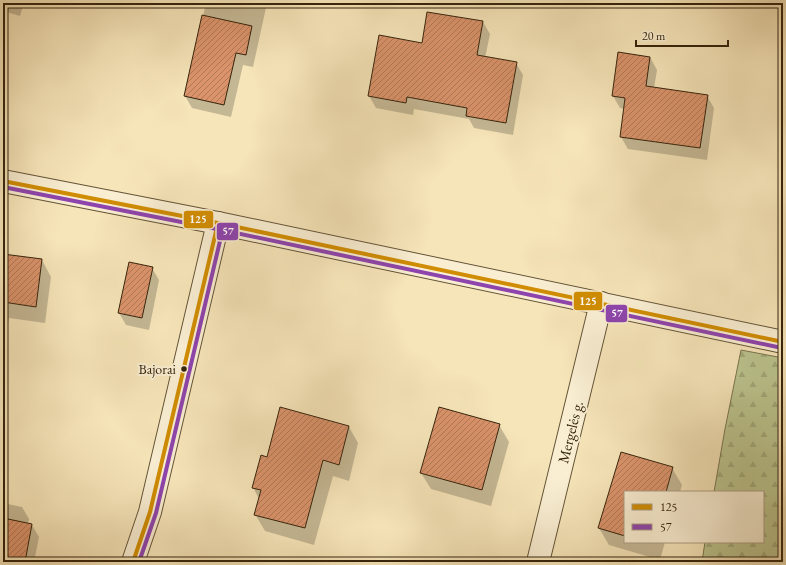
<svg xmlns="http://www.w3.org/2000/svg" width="786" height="565" font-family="'EB Garamond',serif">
<defs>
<pattern id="forest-firs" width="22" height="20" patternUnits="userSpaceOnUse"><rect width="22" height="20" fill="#bcc58f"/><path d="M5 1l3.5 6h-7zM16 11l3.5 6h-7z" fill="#a2a97a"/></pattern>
<pattern id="building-hatch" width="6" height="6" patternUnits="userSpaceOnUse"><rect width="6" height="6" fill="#da936b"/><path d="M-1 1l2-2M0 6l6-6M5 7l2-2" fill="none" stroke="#b27856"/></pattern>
</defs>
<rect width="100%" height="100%" fill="#f6e5b9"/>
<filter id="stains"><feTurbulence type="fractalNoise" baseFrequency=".005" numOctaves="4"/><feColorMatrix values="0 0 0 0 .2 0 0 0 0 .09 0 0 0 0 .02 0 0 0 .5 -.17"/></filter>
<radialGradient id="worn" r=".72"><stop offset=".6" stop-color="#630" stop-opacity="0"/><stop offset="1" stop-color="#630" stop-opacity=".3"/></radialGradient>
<!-- forest -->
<path fill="url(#forest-firs)" stroke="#78744e" d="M741,350L783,358V562H702L705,542H763V492H714L725,429Z"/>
<!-- shadow -->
<g fill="#0003">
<path d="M3,3H24L20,16L3,11Z"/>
<path d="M206,3H267L253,67L243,65L231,117L192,108L185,96Z"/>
<path d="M417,3H433V6Z"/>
<path d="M483,22L490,34L485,58L516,63L523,75L513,135L474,128L469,119L414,109L413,115L376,108L369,96L380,36L422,44Z"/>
<path d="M650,57L657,70L654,88L707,96L714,108L707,160L628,149L621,137L625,109L620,108L613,96Z"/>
<path d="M3,77L5,80L3,87Z"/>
<path d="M3,249L8,256L42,260L51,277L45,323L9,318L7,328L3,327Z"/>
<path d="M152,268L159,280L149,330L126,325L119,313Z"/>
<path d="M499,425L509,442L491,506L431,489L421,473Z"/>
<path d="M349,427L358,443L349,481L333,476L314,545L265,531L255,514L259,499L253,487L267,458Z"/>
<path d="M622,453L672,468L682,485L680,492H625V542H665L660,560L609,545L599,528Z"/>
<path d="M3,503L22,507L29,519L28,524L32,525L39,537L34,562H3Z"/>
</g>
<!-- building -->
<g fill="url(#building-hatch)" stroke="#35240c">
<path d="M427,12L483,21L477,55L517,62L506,123L466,116L467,108L407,97L406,103L368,96L379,35L422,43Z"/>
<path d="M202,15L252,26L246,55L236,53L224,105L184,96Z"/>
<path d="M618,52L650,57L646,86L708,95L700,148L620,137L625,98L612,96Z"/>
<path d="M3,254L42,259L36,307L3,302Z"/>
<path d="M129,262L153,267L142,318L118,313Z"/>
<path d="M280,407L349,426L339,465L323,460L305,528L254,515L261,490L252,488L261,455L267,457Z"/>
<path d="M439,407L500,424L482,490L420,473Z"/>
<path d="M621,452L673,467L666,492H625V536L598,528Z"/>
<path d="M3,518L32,524L25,562H16L3,559Z"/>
</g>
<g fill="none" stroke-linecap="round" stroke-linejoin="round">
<defs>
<g id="minor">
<path d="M133,562L150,512L218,223"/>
<path d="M538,562L601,303"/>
</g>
<path id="tertiary" d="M3,181L218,223L783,342"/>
</defs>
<!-- minor casing -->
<use href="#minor" stroke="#655437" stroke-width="24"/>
<!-- tertiary casing -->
<use href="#tertiary" stroke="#655437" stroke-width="24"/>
<!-- minor -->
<use href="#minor" stroke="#f9eed2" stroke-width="22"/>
<!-- tertiary -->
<use href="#tertiary" stroke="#f9eed2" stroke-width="22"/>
<defs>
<g id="bus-1">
<path d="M3,181L218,223L783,342"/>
<path d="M133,562L150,512L218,223"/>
</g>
<g id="bus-2">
<path d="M3,187L217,229L782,348"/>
<path d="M139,562L156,513L224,224"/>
</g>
</defs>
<!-- bus-1 casing -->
<use href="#bus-1" stroke="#f9eed2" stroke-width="7"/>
<!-- bus-2 casing -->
<use href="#bus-2" stroke="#f9eed2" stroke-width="7"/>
<!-- bus-1 -->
<use href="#bus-1" stroke="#d08c02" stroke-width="4"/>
<!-- bus-2 -->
<use href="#bus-2" stroke="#8e44ad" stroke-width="4"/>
</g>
<!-- markers -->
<circle fill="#35240c" stroke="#f9eed2" stroke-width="1.5" cx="184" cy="369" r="3.5"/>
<g text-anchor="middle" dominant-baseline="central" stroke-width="4" stroke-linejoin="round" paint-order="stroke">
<!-- bus labels -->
<g font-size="14" fill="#35240c" stroke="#f9eed2" text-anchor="end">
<text x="176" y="369">Bajorai</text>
</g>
<!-- street labels -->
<g font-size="15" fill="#35240c" stroke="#f9eed2">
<text transform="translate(570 432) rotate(-76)">Mergelės g.</text>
</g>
</g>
<g stroke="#f9eed2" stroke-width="1.5">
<rect x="183" y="210" width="31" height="19" rx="4" fill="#d08c02"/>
<rect x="216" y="222" width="23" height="19" rx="4" fill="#8e44ad"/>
<rect x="573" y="291" width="30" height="20" rx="4" fill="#d08c02"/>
<rect x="605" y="304" width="23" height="19" rx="4" fill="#8e44ad"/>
</g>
<g font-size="11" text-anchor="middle" font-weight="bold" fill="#fff">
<text x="198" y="223">125</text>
<text x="228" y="235">57</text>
<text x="588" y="305">125</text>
<text x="617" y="317">57</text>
</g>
<!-- margin -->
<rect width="786" height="565" fill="none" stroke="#f6e5b9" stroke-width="16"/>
<rect x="4" y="4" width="778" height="557" fill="none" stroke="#35240c" stroke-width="2"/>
<rect x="8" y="8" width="770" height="549" fill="none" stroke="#35240c"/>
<!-- legend -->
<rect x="624" y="491" width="140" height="52" fill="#f9eed2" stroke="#ab9d83"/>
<rect x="632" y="504" width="20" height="6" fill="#d08c02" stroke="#ab9d83"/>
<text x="660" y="511" font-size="12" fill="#35240c">125</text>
<rect x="632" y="524" width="20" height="6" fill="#8e44ad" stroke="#ab9d83"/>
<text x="660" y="531" font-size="12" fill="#35240c">57</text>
<!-- scale -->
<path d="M636 40v6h92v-6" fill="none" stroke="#35240c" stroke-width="2"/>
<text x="642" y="40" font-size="12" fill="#35240c" stroke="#f9eed2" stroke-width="3" paint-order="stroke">20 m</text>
<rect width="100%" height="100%" filter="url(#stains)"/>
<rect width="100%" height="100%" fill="url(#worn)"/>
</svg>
